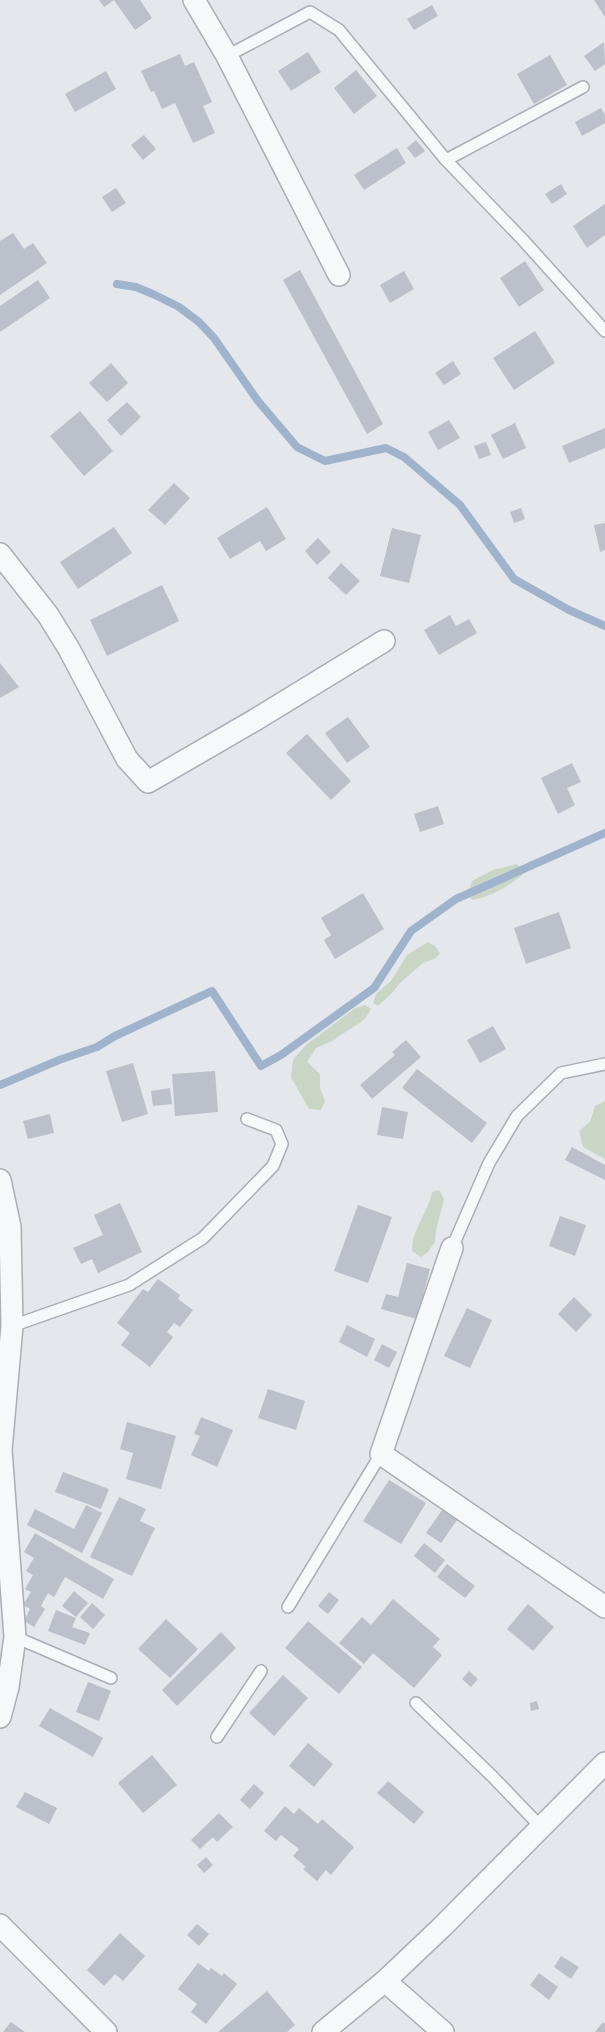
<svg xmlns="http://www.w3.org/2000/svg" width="605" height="2032" font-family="'Varela Round',sans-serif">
<rect width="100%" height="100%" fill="#e4e7ec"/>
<!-- green -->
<g fill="#c9d6c5">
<path d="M517,864L524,873C512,885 488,898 472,900L468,893L472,881L493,870Z"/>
<path d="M428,942L435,946L440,953L436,958L423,963L400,983L392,993L378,1006L373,1003L376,994L391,981L407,955Z"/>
<path d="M365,1005L371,1009L365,1019L332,1041L316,1048L307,1062L320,1074V1088L325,1101L321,1110L309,1109L291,1077L293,1060L306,1045L354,1009Z"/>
<path d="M605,1101V1159L583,1147L579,1131L590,1122L595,1106Z"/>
<path d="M439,1190L444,1199L436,1230L435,1242L428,1252L421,1257L412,1251C412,1229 428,1213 432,1192Z"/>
</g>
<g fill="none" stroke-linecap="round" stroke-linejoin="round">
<!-- stream -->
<g stroke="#9fb4cc" stroke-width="8">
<path d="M117,284L136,287L155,295L179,307L199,322L214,338L258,401L297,447L325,461L386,448L404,457L460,505L514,579L569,610L605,626"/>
<path d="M0,1085L59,1060L97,1047L115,1036L212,991L261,1066L281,1055L374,988L411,931L456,899L605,833"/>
</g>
</g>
<!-- building -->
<g fill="#bbc0ca">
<path d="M99,0H140L152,18L135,30L114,0L104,7Z"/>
<path d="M594,0H605V17Z"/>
<path d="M432,5L438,16L414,30L407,19Z"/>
<path d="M604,42L605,64L595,71L584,56Z"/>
<path d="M308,52L321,72L291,91L278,71Z"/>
<path d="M180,54L185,66L194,62L212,102L203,106L215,133L193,143L175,103L162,109L154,91L151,92L141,71Z"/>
<path d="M550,55L567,85L534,104L517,74Z"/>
<path d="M356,70L377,96L354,114L334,88Z"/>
<path d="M106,71L116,89L75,112L65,94Z"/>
<path d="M601,108L605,115V123L582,136L575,122Z"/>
<path d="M144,135L156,149L143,160L131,145Z"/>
<path d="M416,140L425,151L415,158L407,148Z"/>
<path d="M397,148L406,163L364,190L354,175Z"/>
<path d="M561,184L567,194L552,204L545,194Z"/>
<path d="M116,188L126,203L112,212L102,197Z"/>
<path d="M605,204V235L587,248L573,226Z"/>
<path d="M13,233L24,249L33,243L47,263L0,295V241Z"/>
<path d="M525,261L544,290L519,307L500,278Z"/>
<path d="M300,270L383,424L367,434L283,280Z"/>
<path d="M404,271L414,289L390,303L380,285Z"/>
<path d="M38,280L50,298L0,332V306Z"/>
<path d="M535,331L555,363L514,390L493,358Z"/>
<path d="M453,361L461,374L444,385L435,373Z"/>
<path d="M111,363L128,383L107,402L89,383Z"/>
<path d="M127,402L141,417L121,436L107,420Z"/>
<path d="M80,411L113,451L84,476L50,436Z"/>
<path d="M449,420L460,438L438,450L428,432Z"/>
<path d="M515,423L526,448L503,459L491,435Z"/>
<path d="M605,428V448L569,463L562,446Z"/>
<path d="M486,442L491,455L479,459L474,446Z"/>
<path d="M174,483L190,498L165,525L148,510Z"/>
<path d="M267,507L286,539L266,551L260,541L230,559L217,538Z"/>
<path d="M521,508L525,519L514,523L510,512Z"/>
<path d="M605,523V550L600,552L594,525Z"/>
<path d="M114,527L132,553L78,589L60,562Z"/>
<path d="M392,528L421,535L409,583L380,576Z"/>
<path d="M318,538L331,552L317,565L305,551Z"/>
<path d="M341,563L360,581L346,595L328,578Z"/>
<path d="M162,585L179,621L107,656L90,620Z"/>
<path d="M450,615L456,626L469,619L477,633L439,655L424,630Z"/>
<path d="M0,663L19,687L0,698Z"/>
<path d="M348,717L370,747L347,763L325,733Z"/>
<path d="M307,734L351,781L331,800L286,753Z"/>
<path d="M572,763L581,782L567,788L575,805L558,814L541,778Z"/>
<path d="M438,806L444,824L420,832L414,814Z"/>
<path d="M363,893L384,929L335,959L324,940L331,935L321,918Z"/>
<path d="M559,912L571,948L526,964L514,928Z"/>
<path d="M493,1026L506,1049L480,1063L467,1040Z"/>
<path d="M406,1040L421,1057L372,1099L360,1085L395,1055L392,1052Z"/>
<path d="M133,1063L148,1114L122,1122L106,1071Z"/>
<path d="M417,1069L487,1123L472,1143L402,1088Z"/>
<path d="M215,1071L218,1112L175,1116L172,1074Z"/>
<path d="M170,1088L172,1104L153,1106L151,1091Z"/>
<path d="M382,1107L408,1112L403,1139L377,1135Z"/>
<path d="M50,1114L54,1133L28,1139L23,1121Z"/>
<path d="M572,1147L605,1165V1180L565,1160Z"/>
<path d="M120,1203L142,1252L98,1273L92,1259L81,1264L73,1248L103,1235L94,1215Z"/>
<path d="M358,1205L392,1217L368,1283L334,1271Z"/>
<path d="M560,1216L586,1225L575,1256L549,1246Z"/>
<path d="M407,1263L430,1269L417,1319L381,1309L386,1294L398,1297Z"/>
<path d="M158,1279L180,1295L178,1299L193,1310L180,1327L174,1323L167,1332L173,1337L150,1367L121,1345L130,1333L117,1323L143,1289L148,1292Z"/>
<path d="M574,1297L592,1315L576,1332L558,1314Z"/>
<path d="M467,1308L492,1320L470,1368L444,1356Z"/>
<path d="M347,1325L375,1339L367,1357L339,1342Z"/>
<path d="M382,1344L397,1352L389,1368L374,1360Z"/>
<path d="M268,1389L305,1401L296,1430L258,1418Z"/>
<path d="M201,1417L233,1430L217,1467L191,1455L200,1436L194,1434Z"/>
<path d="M127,1422L176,1436L161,1489L126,1479L133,1453L120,1449Z"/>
<path d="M63,1472L109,1489L101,1509L55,1492Z"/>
<path d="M389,1480L426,1503L401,1544L363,1521Z"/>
<path d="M119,1497L146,1509L140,1521L155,1528L132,1576L90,1557Z"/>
<path d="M86,1505L102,1513L82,1553L27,1525L35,1509L74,1529Z"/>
<path d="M442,1510L457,1520L441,1543L426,1533Z"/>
<path d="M35,1533L114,1579L103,1599L65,1577L54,1597L48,1593L41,1606L45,1609L34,1627L24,1621L30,1609L23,1605L31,1592L25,1589L33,1575L26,1571L34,1558L24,1552Z"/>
<path d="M424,1543L445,1560L435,1573L414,1556Z"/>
<path d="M447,1564L475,1586L465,1598L437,1577Z"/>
<path d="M74,1591L88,1603L76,1617L62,1606Z"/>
<path d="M329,1592L339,1600L328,1614L318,1606Z"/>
<path d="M393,1599L440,1639L433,1647L442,1655L414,1688L373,1653L364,1664L339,1643L362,1617L371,1625Z"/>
<path d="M92,1603L105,1615L93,1629L80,1617Z"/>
<path d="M528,1604L554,1627L533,1651L507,1629Z"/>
<path d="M56,1610L76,1618L72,1627L90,1633L85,1645L48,1631Z"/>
<path d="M166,1619L198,1649L170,1678L138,1649Z"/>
<path d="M308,1621L362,1667L339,1694L285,1648Z"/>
<path d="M221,1632L236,1648L177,1706L162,1690Z"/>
<path d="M469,1671L478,1679L471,1687L462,1679Z"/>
<path d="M283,1675L308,1698L274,1736L249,1713Z"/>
<path d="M88,1682L111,1691L99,1721L76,1712Z"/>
<path d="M537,1701L539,1709L531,1711L530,1703Z"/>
<path d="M50,1708L103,1738L93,1757L39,1726Z"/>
<path d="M308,1743L333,1764L314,1787L289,1766Z"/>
<path d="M152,1755L177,1785L143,1813L118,1783Z"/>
<path d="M388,1781L424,1812L414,1824L377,1793Z"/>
<path d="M254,1784L264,1793L250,1809L240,1800Z"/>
<path d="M25,1792L57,1808L49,1824L16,1807Z"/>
<path d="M285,1806L294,1814L299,1808L318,1824L322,1819L354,1847L331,1875L326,1870L317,1881L303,1869L306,1867L293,1856L299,1849L281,1835L276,1841L264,1831Z"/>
<path d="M219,1813L233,1827L217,1842L213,1837L200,1849L191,1840Z"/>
<path d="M206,1857L213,1865L204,1873L197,1865Z"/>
<path d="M197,1924L209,1934L199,1946L187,1935Z"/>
<path d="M120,1933L145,1956L123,1981L115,1974L104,1986L87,1970Z"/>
<path d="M561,1956L579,1967L571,1979L554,1967Z"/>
<path d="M198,1963L209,1971L211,1968L222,1976L224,1973L237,1984L206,2024L191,2012L197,2004L178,1989Z"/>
<path d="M539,1973L558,1987L549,2000L530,1985Z"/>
<path d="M267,1991L295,2025L287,2032H218Z"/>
<path d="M11,2022L25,2032H3Z"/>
<path d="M603,2022L605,2024V2032H595Z"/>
</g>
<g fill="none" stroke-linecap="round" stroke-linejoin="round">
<defs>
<g id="service">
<path d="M227,56L310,12L339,30L446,160L523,240L605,331"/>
<path d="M446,160L583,87"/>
<path d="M452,1248L489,1163L517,1116L561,1073L605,1064"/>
<path d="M12,1326L129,1285L203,1238L273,1166L282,1144L276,1130L247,1119"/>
<path d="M288,1607L381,1454"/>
<path d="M15,1637L111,1678"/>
<path d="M416,1703L492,1776L541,1827"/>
<path d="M217,1737L261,1671"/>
</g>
<g id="minor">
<path d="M194,0L227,56L339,275"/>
<path d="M0,554L48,615L69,649L127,759L148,782L255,720L384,641"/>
<path d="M0,1180L10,1227L12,1326L1,1450L15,1637L8,1687L0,1717"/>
<path d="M452,1248L381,1454L605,1607"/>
<path d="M0,1925L106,2032"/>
<path d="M385,1981L443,2032"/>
<path d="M323,2032L385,1981L442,1927L605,1763"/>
</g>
</defs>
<!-- service casing -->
<use href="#service" stroke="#a9aeb7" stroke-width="14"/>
<!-- minor casing -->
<use href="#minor" stroke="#a9aeb7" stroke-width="24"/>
<!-- service -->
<use href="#service" stroke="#f7f8fa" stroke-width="11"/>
<!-- minor -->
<use href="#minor" stroke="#f7f8fa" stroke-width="21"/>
</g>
</svg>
